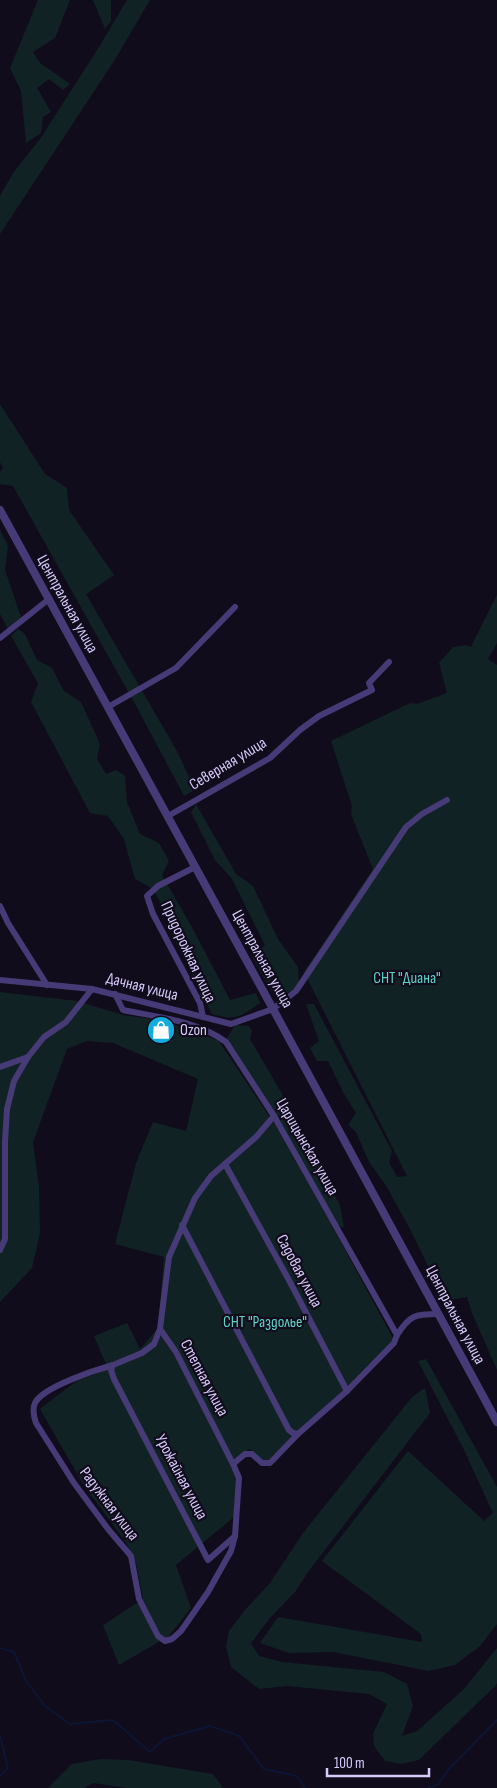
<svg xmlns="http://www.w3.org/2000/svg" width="497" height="1788" font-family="'Sofia Sans Condensed',sans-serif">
<rect width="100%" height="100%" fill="#110c1b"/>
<!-- green -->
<g fill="#102224">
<path d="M38,0H70L55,38L33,52L40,63L70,84L63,90L49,79L37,88L51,112L43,117L41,133L26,143L21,91L10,68Z"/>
<path d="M93,0H111V21L105,29Z"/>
<path d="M127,0H150L116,58L0,234V196L13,173L40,139L99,47Z"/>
<path d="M0,404L45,474L67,488L69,510L114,575L86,594L178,753L195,790L184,796L134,702L13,486L0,484V472L3,468L0,462Z"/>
<path d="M0,530L8,546L5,570L21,617L8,629L0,614Z"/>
<path d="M497,595V643L488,659L497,665V1370L472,1313L467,1297L445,1301L409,1227L385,1184L369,1162L356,1132L348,1125L356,1113L344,1094L328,1061H317L310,1048L319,1041L306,1004H314L392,1151L389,1162L397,1177L407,1176L304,972L373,869L351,814L352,806L331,741L410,703L417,704L447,693L439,663L453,647L467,645L471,647Z"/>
<path d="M18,629L25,634L37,660L52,668L64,691L81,702L100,744L97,759L106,774L116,770L125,776L127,802L140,834L159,843L169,861L162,875L193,929L230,1000L256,993L260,1003C240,1017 237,1021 212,1014L175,941L178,936L153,889L135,879L124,839L108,816L90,813L31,702L38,683L11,636Z"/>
<path d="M196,804L236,874L253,886L278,939L298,967L299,984L296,988L281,996L272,992L252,957L265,945L232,879L215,860L191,812Z"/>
<path d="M0,992L77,1001L123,1015L160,1020L218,1040L276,1126L331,1224L395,1342L342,1393L266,1462L249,1449L230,1465L239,1483L234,1502V1517L176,1565L191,1608L169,1636L119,1665L103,1625L143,1599L136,1563L127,1544L83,1484L40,1409L75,1382L108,1369L94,1336L127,1323L140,1349L158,1328L164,1257L115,1244L136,1163L153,1122L186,1131L198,1079L113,1043L87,1041L67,1049L33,1142L39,1187L40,1233L32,1268L0,1302Z"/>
<path d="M235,1025L249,1026L252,1031L250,1039L281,1092L300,1134L340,1205L344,1228L336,1224L234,1052L227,1038Z"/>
<path d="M426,1359L497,1487V1624L480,1646L455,1665L429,1671L333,1652L289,1653L260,1643L278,1617L422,1642L421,1634L322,1561L408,1451L484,1521L493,1513L463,1448L418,1361Z"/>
<path d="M425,1388L430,1413L311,1568L295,1592L270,1618L251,1643L259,1656L282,1662L384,1672L407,1684L413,1706L402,1736L417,1731L464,1689L497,1648V1683L495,1686L419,1760L401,1764L385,1761L374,1746L373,1734L387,1704L369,1694L287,1686L259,1689L231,1667L226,1646L229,1631L245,1610L270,1583L303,1533L412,1397Z"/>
<path d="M100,1759L128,1760L213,1774L223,1788H127L93,1783L84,1788H48L72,1764Z"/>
</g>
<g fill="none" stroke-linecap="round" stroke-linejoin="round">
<!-- stream -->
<g stroke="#0c1534" stroke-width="2">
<path d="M0,1648L14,1652L26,1681L45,1706L70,1724L113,1720L150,1752L164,1739L210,1726L239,1736L264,1769L297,1776L305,1788"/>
<path d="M0,1736L8,1768L0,1776"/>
<path d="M428,1788L438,1784L449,1769L497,1720"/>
</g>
<!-- minor -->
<g stroke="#463b76" stroke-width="6">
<path d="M0,638L49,599"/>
<path d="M108,707L176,668L235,607"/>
<path d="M168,816L270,758L300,730L319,716L372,690L369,683L389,662"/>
<path d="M195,867L158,886L147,896L153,914L200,1003L203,1017"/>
<path d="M0,906L8,923L47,985"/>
<path d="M0,980L92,989L231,1024L273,1009L296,991L406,827L422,814L447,800"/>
<path d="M115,994L123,1010C157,1017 198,1021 226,1042L274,1116L397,1335C410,1315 415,1314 438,1314"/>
<path d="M0,1067L28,1057L44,1037L66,1022L92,989"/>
<path d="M274,1116L256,1137L211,1176L195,1198L169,1257L160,1329L176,1352L233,1464L245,1454H252L262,1463H270L298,1434L347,1391L394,1343L397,1335"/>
<path d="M225,1164L290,1282L347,1391"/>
<path d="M182,1225L289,1430L293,1433L298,1434"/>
<path d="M0,1250L5,1239V1142L7,1109L14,1081L28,1057"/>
<path d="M160,1329L154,1344L142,1353L113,1365L111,1370L114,1379L208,1560L235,1536L239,1478L233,1464"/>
<path d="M113,1365C95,1370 43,1387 35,1403C32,1409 34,1417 36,1423L74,1483L108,1529L131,1556L139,1599L158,1636L165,1641L172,1639L181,1631L208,1592L231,1551L235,1536"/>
</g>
<!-- tertiary -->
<path stroke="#463b76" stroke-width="8" d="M0,510L273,1009L497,1422"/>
</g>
<!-- icons -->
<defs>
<symbol id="shop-disc" viewBox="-11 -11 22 22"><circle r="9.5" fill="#13acdf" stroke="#110c1b"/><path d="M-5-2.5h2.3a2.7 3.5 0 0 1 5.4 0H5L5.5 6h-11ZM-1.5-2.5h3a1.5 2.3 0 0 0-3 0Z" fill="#fff"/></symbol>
</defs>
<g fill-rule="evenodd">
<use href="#shop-disc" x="145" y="1014" width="32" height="32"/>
</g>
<g text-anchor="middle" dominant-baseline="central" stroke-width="4.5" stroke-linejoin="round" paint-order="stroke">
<!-- street labels -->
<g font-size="16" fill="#d7cbfb" stroke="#110c1b">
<text transform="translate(67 604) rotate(61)">Центральная улица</text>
<text transform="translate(228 764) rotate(-31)">Северная улица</text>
<text transform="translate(188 952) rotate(65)">Придорожная улица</text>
<text transform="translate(262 959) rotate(61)">Центральная улица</text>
<text transform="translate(142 987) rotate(14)">Дачная улица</text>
<text transform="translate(307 1147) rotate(60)">Царицынская улица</text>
<text transform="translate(299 1271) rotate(62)">Садовая улица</text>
<text transform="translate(455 1315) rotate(62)">Центральная улица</text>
<text transform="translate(204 1378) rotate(62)">Степная улица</text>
<text transform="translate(181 1477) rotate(62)">Урожайная улица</text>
<text transform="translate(109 1504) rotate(53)">Радужная улица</text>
</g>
<!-- park labels -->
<g font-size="16" fill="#5ed3c7" stroke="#110c1b">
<text x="407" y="978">СНТ "Диана"</text>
<text x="265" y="1322">СНТ "Раздолье"</text>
</g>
<!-- poi labels -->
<g font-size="16" fill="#d7cbfb" stroke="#110c1b" text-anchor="start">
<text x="180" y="1030">Ozon</text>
</g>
</g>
<!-- scale -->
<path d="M327 1768v8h102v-8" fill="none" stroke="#d7cbfb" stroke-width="2.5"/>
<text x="334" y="1768" font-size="15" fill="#d7cbfb" stroke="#110c1b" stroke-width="4" paint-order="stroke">100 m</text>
</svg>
